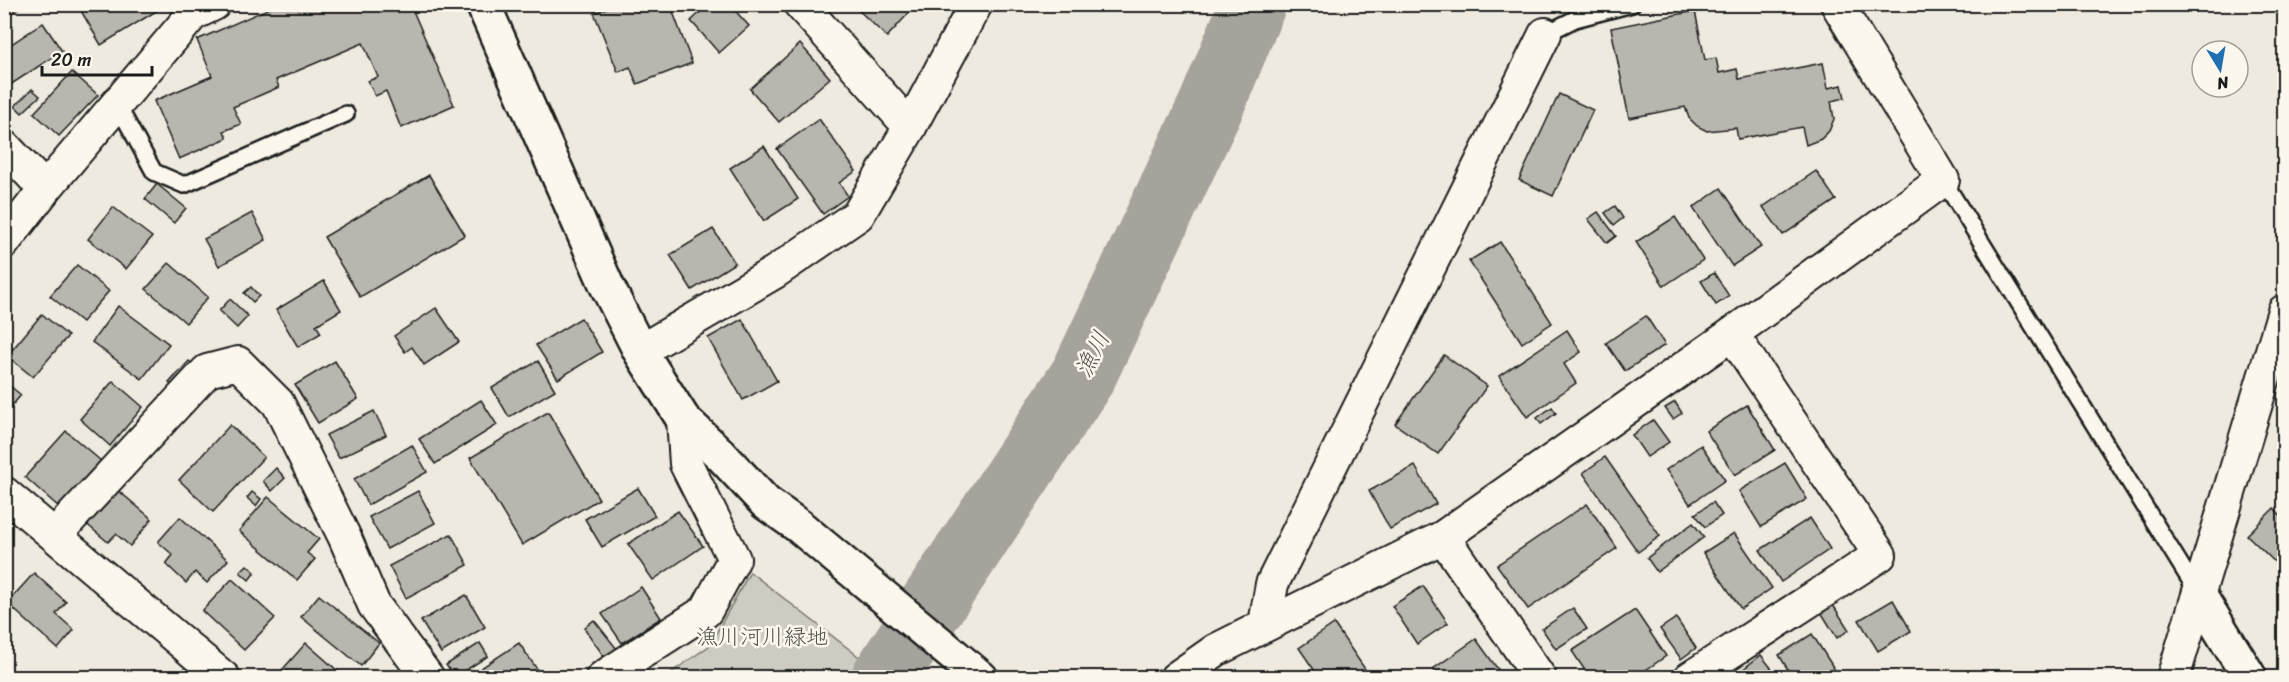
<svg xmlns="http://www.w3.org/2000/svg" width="2289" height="682" font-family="Sriracha,'Klee One',sans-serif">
<rect width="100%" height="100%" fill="#eeeadf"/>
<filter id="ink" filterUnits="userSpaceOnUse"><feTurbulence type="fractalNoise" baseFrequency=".0167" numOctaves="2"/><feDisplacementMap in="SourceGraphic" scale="12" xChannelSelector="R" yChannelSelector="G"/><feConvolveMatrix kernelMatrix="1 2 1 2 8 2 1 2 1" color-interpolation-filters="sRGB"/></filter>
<g filter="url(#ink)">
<!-- green -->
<path fill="#ceccc2" stroke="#75746f" stroke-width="1.5" d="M750,572L885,677H665L709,646Z"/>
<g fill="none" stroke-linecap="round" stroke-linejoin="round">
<!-- river -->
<path stroke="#a6a39d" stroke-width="66" d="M884,678L1083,376L1211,106L1253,4"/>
</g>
<!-- building -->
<g fill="#b9b6af" stroke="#1c1c1c" stroke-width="1.5">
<path d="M4,4H25L4,17Z"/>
<path d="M77,4H166V5L101,45Z"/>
<path d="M279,4H410L454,105L401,128L386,91L375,96L368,81L378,77L363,43L276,80L279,87L233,107L241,124L224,131L227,138L179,159L154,101L212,76L197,40Z"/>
<path d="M616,4H670L692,63L637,84L630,67L618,72L594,13Z"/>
<path d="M709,4H729L749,26L719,53L691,21Z"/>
<path d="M852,4H917L887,37Z"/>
<path d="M1695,11L1705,60L1716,58L1719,73L1737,69L1739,79L1823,63L1828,88L1842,85L1845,98L1831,101L1834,119L1829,131L1821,139L1806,145L1802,127L1738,139L1736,128L1707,131L1697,126L1689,118L1685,107L1629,118L1611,28Z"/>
<path d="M43,23L62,51L7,87L4,83V49Z"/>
<path d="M800,44L830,78L779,122L750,89Z"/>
<path d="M72,72L98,95L59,136L34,113Z"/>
<path d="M32,89L40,96L22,113L15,106Z"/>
<path d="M1559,94L1593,110L1553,196L1519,180Z"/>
<path d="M819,119L856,171L839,183L848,196L823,214L777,149Z"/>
<path d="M764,146L798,199L764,221L730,168Z"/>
<path d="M1816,171L1836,200L1783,235L1763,207Z"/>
<path d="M429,175L465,235L360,297L324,237Z"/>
<path d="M157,184L186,208L174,223L145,199Z"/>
<path d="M1721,188L1761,247L1732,266L1693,208Z"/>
<path d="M1615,206L1623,218L1614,225L1605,213Z"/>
<path d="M113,207L152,237L126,269L88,239Z"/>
<path d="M1598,212L1616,236L1607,243L1588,219Z"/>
<path d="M252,213L266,240L219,266L204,239Z"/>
<path d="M1675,217L1703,260L1664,286L1636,242Z"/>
<path d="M713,229L735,263L692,290L670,255Z"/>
<path d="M1500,242L1552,323L1522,343L1469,261Z"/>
<path d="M169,263L208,297L186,323L146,289Z"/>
<path d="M77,265L109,291L82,322L50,296Z"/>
<path d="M1714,273L1729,296L1716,305L1701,281Z"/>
<path d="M324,281L341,310L316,325L321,333L298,347L276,310Z"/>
<path d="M251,287L259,296L253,302L244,293Z"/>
<path d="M230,299L248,316L237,328L219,311Z"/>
<path d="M118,306L169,344L142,379L92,342Z"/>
<path d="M436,308L459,342L424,365L412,347L405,352L394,336Z"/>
<path d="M42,314L68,336L33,377L7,356Z"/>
<path d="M1646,316L1665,345L1625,371L1606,343Z"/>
<path d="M581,318L602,352L558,379L536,345Z"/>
<path d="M742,319L777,381L743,400L708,338Z"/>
<path d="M1567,330L1581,352L1564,364L1576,383L1527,417L1499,376Z"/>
<path d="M1444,355L1487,386L1438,454L1395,424Z"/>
<path d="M189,361L198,369L178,391L169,383Z"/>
<path d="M335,361L358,399L318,423L295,385Z"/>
<path d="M538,361L555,390L509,417L492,388Z"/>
<path d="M4,381L21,395L4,415Z"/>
<path d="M113,381L143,407L110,446L80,419Z"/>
<path d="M481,400L497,425L435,464L419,439Z"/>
<path d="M1675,402L1682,413L1673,419L1665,408Z"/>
<path d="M1747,405L1775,450L1735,475L1706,431Z"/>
<path d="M1552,407L1556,413L1541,424L1537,418Z"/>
<path d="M374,411L386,435L339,458L326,435Z"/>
<path d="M548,412L599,499L522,545L470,458Z"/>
<path d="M1653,420L1669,442L1647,457L1632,435Z"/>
<path d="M230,425L264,457L213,512L179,480Z"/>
<path d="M66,431L101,461L60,508L25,477Z"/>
<path d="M412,445L427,472L368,505L354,479Z"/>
<path d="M1701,445L1725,480L1690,504L1666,470Z"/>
<path d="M1605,457L1660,536L1638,552L1583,473Z"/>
<path d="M1785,463L1807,499L1761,527L1739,491Z"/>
<path d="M1415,466L1436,504L1390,529L1369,491Z"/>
<path d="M276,468L285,478L272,491L263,481Z"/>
<path d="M114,487L152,519L130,546L116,534L108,542L84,522Z"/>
<path d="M638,488L655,516L602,547L585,519Z"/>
<path d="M418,491L435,523L387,549L369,517Z"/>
<path d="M252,492L261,499L256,506L247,498Z"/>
<path d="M268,497L319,539L307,553L315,559L297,580L239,531Z"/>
<path d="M1713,502L1722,515L1705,527L1695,514Z"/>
<path d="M1587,504L1617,548L1528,609L1497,565Z"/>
<path d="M2274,508L2284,519V571L2247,535Z"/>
<path d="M678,511L703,546L653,580L628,544Z"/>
<path d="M180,517L228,560L207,583L195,572L186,583L166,564L173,555L158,542Z"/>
<path d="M1810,518L1830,549L1781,582L1760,550Z"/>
<path d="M1693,523L1704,537L1657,572L1647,558Z"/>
<path d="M1734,533L1772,588L1741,609L1703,553Z"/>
<path d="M451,534L468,565L406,598L389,566Z"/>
<path d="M247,565L255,572L249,580L240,572Z"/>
<path d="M34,573L66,602L56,614L74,630L58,649L7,603Z"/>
<path d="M232,579L275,618L244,650L202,611Z"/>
<path d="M1423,586L1448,623L1417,644L1392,606Z"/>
<path d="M641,587L661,618L622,643L602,614Z"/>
<path d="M319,595L379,643L361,666L301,617Z"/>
<path d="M466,595L485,627L441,653L421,621Z"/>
<path d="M1893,600L1911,631L1878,651L1859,620Z"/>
<path d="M1833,605L1849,630L1837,638L1821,612Z"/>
<path d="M1573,608L1587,629L1556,649L1542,629Z"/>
<path d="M1635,610L1666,656L1634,678H1590L1572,651Z"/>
<path d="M1676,618L1696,648L1681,659L1660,629Z"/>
<path d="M594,620L617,649L605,658L584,628Z"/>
<path d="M1334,624L1367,672L1359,678H1311L1317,674L1299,648Z"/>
<path d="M1812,634L1840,678H1793L1779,655Z"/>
<path d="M1476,639L1502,675L1498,678H1439L1433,669Z"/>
<path d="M306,643L339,672L335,678H275Z"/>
<path d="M480,643L488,656L455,677L446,665Z"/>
<path d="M519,643L541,675L537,678H474L472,674Z"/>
<path d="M1761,655L1779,678H1734L1733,677Z"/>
</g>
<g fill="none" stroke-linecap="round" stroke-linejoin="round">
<defs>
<g id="service">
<path d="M1545,34L1575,19L1632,4"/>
<path d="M117,104L154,172L184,185L346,114"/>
<path d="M1943,180L2198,593"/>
</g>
<g id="minor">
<path d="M800,4L910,127"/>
<path d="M4,146L45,189"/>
<path d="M4,242L45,189L193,14L214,4"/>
<path d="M640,351L775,272L858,215L910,127L976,4"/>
<path d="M4,493L224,678"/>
<path d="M55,535L207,371L238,363L278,403L345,538L374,605L428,678"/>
<path d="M1443,537L1540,678"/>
<path d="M1265,624L1272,584L1545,34"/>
<path d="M602,678L706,611L734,559L686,464L683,419"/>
<path d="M1176,678L1216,650L1443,537L1732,334L1943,180L1837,4"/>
<path d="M1690,678L1880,555L1732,334"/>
<path d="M2173,678L2284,311"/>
</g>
<g id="tertiary">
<path d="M483,4L607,286L640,351L683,419L721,455L766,503L800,527L981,678"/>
<path d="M2199,595L2250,678"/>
</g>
</defs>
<!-- service casing -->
<use href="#service" stroke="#1c1c1c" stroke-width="20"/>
<!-- minor casing -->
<use href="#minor" stroke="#1c1c1c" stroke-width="36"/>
<!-- tertiary casing -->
<use href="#tertiary" stroke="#1c1c1c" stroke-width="38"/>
<!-- service -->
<use href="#service" stroke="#fbf7ec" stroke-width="15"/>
<!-- minor -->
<use href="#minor" stroke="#fbf7ec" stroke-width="32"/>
<!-- tertiary -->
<use href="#tertiary" stroke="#fbf7ec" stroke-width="33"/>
</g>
</g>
<g text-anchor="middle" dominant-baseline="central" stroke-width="5" stroke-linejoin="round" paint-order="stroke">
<!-- park labels -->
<g font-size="22" fill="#51514e" stroke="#fbf7ec">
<text x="762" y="636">漁川河川緑地</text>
</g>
<!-- water labels -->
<g font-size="24" font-style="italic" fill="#5a5956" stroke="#fbf7ec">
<text transform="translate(1092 354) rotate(-63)">漁川</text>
</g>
</g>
<!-- margin -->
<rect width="2289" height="682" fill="none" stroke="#fbf7ec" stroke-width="24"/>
<rect x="12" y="12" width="2265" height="658" fill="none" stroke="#1c1c1c" stroke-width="2" filter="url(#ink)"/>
<!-- north arrow -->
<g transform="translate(2220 69) rotate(169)"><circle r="28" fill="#fbf7ec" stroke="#a29f99" stroke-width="1.5"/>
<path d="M0-4.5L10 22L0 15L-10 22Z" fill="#1f6fb2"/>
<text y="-9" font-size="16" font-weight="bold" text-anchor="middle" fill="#1c1c1c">N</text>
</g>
<!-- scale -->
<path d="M42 66v9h110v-9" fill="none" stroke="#1c1c1c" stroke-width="3"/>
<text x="51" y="66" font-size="18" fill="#1c1c1c" stroke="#fbf7ec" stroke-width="4.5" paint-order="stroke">20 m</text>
</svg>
